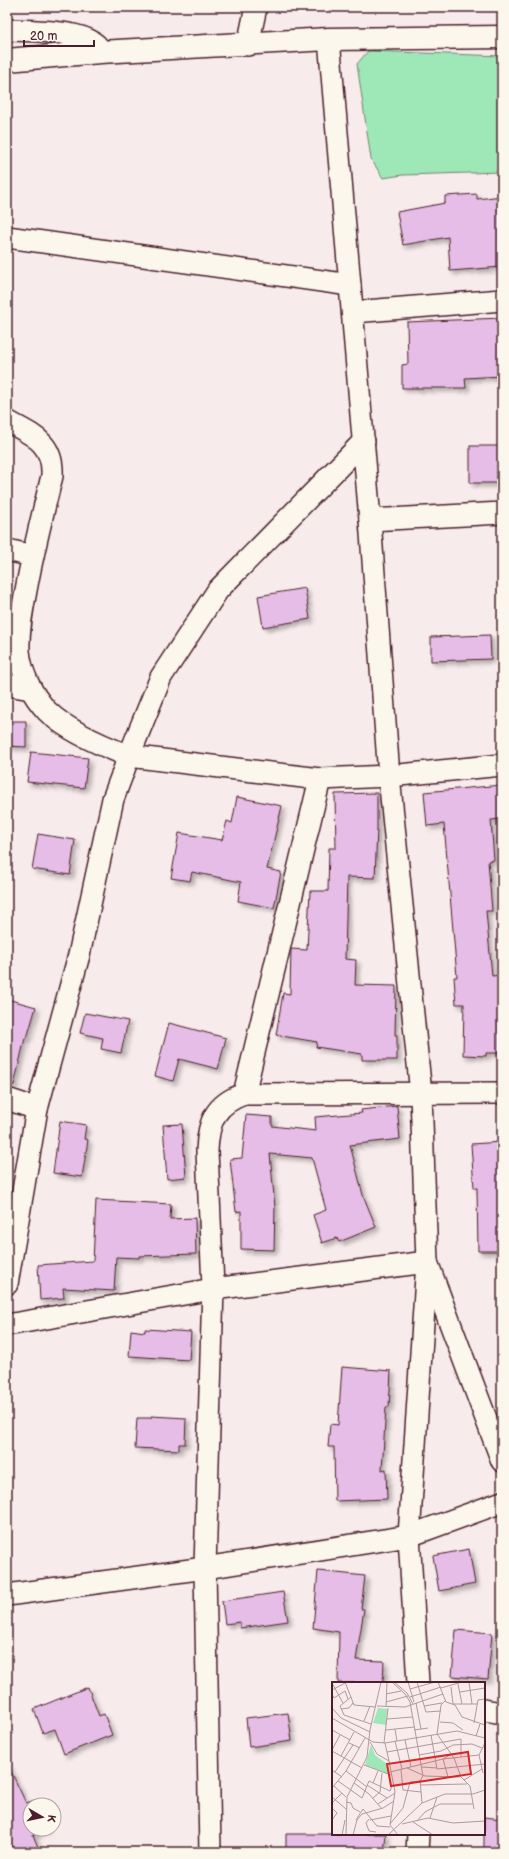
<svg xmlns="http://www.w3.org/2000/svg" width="509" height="1859" font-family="'Balsamiq Sans',sans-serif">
<defs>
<filter id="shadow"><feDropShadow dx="3.5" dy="3.5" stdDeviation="2" flood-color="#0004"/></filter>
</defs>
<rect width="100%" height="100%" fill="#f7ebeb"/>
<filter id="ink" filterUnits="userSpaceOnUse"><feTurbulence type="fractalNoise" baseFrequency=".025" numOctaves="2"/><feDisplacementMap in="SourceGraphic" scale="8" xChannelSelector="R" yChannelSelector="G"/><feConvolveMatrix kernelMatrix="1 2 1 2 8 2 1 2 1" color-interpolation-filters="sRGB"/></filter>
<g filter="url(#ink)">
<!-- green -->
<path fill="#9ee7b6" stroke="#748370" d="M368,51L502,56V172L403,175L383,178L371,159L357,64Z"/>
<!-- building -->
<g fill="#e5bde6" stroke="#4a1f2b" filter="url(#shadow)">
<path d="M477,194V199L502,196V267L450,271L448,237L403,245L397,212L445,203V196Z"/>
<path d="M502,318V376L465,378L466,388H402V365L408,364L407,322Z"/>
<rect x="470" y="446" width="32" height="37"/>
<path d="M305,588L310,619L263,627L258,596Z"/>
<path d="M490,635L491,659L431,661V637Z"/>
<path d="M7,721H26V747L7,746Z"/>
<path d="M31,752L88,758L84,788L27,782Z"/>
<path d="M502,785V819L491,820L494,860L488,861L492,911H486L492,976L500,975V1053H486V1056L463,1055L464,1004H456L454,977H457L444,824L427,826L424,792Z"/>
<path d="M377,793V828L375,878L347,877L345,959L356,960L355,985L396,986L395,1035H397V1060H362V1054L316,1047L317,1042L276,1035L283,993L290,994L291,949L307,950L310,891H328L329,848H336L335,794Z"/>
<path d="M237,797L282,806L267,869L281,872L274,908L238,901L241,882L192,872L190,881L171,878L179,833L222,840L227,821L232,823Z"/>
<path d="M38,834L75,840L70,875L32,869Z"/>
<path d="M7,999L36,1007L27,1038H25L14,1085L7,1084Z"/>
<path d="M85,1013L128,1021L121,1053L101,1049L103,1038L80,1033Z"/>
<path d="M169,1023L226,1038L218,1069L179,1059L173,1081L155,1076Z"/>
<path d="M397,1106L400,1139L350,1145L363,1195L376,1227L339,1242L337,1238L322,1243L313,1215L326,1210L312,1158L270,1154L275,1207L274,1250L241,1249V1211L236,1212L230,1159L242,1158L246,1115L272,1117V1126L316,1131L315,1117L362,1113L361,1110Z"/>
<path d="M60,1121L86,1125L84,1139L88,1140L82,1177L53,1173Z"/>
<path d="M182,1124L186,1177L167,1179L163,1125Z"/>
<path d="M502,1142V1251H478L477,1188H474L471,1144Z"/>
<path d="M96,1200L171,1204L170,1219L195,1218L196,1254L139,1256V1258L116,1257L114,1291L63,1288L64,1298L40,1300L38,1265L93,1261Z"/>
<path d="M145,1329L191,1332L189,1360L129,1356L131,1330L145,1332Z"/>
<path d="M342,1367L391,1371L389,1407H386L382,1470L386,1469L387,1499L335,1501L334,1447H328L330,1424L338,1425Z"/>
<path d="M151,1416L186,1418L185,1444H179V1450L135,1448L137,1418H151Z"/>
<path d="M469,1549L475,1584L439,1591L433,1556Z"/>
<path d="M318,1571L365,1576L361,1609H364L356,1660L384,1661L383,1683H338L339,1632L313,1628Z"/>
<path d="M283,1592L288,1621L240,1628V1622L225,1624L222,1601Z"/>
<path d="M456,1630L492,1633L488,1679L452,1676Z"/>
<path d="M88,1687L99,1716L104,1714L112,1735L64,1754L55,1729L43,1733L34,1709Z"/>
<path d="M288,1713L292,1741L249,1747L246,1718Z"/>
<path d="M7,1763L26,1803L35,1800L37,1805H30V1829L47,1830L33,1835L40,1852H14L7,1834Z"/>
<path d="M484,1817L502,1819V1850L484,1848Z"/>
<path d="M286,1834H386L384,1852L286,1850Z"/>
</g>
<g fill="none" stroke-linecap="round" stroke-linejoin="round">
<defs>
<g id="minor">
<path d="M7,30C25,31 97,29 100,52"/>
<path d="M329,39L370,520L389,776L421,1094L427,1262L409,1536L418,1683"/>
<path d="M248,45L256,7"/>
<path d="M7,237L350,285"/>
<path d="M353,312L502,300"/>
<path d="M7,421C32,435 54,442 52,476C43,512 34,548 27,585C23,607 18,629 19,651C21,673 32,695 47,711C66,730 103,746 129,756L320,779L389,776L502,765"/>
<path d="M370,520L502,513"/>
<path d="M7,550L33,556"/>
<path d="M7,685L31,689"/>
<path d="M244,1094L320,779"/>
<path d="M7,1099L37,1109"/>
<path d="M7,1284L37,1109L79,955L113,799L129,756L161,677L218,590L364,441"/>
<path d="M7,1325L213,1289L427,1262L502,1461"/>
<path d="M7,1595L205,1568L409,1536L502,1502"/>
<path d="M484,1710L502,1713"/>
<path d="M210,1852L205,1568L213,1287L207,1151C208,1122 215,1104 244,1094L502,1093"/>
<path d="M417,1852L418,1834"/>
</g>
<path id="tertiary" d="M7,60L100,52L329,39L502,37"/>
</defs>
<!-- minor casing -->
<use href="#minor" stroke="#4a1f2b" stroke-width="24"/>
<!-- tertiary casing -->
<use href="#tertiary" stroke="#4a1f2b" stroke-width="25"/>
<!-- minor -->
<use href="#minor" stroke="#fbf7ec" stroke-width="21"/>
<!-- tertiary -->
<use href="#tertiary" stroke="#fbf7ec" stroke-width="22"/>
</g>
</g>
<!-- overview -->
<g transform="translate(332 1682)">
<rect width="153" height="153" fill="#f7ebeb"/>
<path d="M46,26L55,27L54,43L41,41ZM39,63L43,73L55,82L57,92L33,83Z" fill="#9ee7b6"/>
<path fill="none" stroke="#b2999e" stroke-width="1" d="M13,0L22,23L43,25M62,0L75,11L81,22M76,0L82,20M85,0L94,30L109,29M106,0L114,20L123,23L130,35L153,43M137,0L140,22M153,0V17M0,1L11,21M126,2L130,22M119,5L121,22H145M109,6L130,0M78,7L103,0M0,8L13,1M128,10L153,6M0,12L2,16L13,9L16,17M54,12L69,9M19,15L8,24L12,33L39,42M78,15L109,5M113,19L109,23L105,52L122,76L129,95L138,104L142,127M54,20L76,14M84,21L89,47M45,24L73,25L111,12M92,24L110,21M54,25L55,0M0,26L9,36L38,50M9,27L17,26L21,21M0,36L41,60L53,61L125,49L153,56M55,37L80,35M32,39L38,24M108,40L121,41L131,48M142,41L146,18L153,17M153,43V21M63,47L65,59M0,48L18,58M54,48L82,45M82,48L96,46M99,53L105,87L153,82M144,54L148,42M73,58L79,85M63,59L70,87M38,60L45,72L57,79L63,110L58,143L66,153M17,61L28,66M52,61L56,26M53,61L57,79M0,68L8,53M0,69L30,86M55,70L129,57V75M87,73L109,69L121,63L140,62L150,66M147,73L151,91M9,74L22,50M32,83L59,93M90,85L105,86M75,86L93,94L128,95M0,88L10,95M69,88L71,108L89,110M14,89L35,105M3,90L21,63M58,90L111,77L147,73L153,61M116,95L111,77L120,72M88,98L90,121M132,98L150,87M6,99L30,116L37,99L58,109L60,104M22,101L37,112L50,127M41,101L46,89M35,103L55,116M88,103L135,102M2,104L14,115M0,106L14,89L33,56M0,115L14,127M41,116L48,110L50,91M14,120L19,121L21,126L28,130M0,121L10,111M46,122L63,111M0,126L5,131L0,138M98,136L105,115M37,137L34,141L37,149L44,150M24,138L31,127L45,144L58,145M38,138L59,134M85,139L93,130L108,122H141M81,140L101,153M58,142L71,126L78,100L88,99L91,94L78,20L73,12L60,0M70,142L96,136L121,141L153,139M10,153L13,138M14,153L15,115L35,75L38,48L49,0M21,153L25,138L30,132L51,126L62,119M56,153L90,121L113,112H141L153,108"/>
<path fill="#d62828" fill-opacity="0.15" stroke="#d62828" stroke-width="2" d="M136,70L139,92L59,104L55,82Z"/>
<rect width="153" height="153" fill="none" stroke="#4a1f2b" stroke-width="2"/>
</g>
<!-- margin -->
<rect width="509" height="1859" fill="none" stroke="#fbf7ec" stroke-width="24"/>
<rect x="12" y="12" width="485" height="1835" fill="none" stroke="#4a1f2b" stroke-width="1.5" filter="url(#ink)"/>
<!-- north arrow -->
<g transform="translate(42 1817) rotate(99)"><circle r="19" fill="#fbf7ec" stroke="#b4a19f"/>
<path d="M0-3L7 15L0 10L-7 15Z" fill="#4a1f2b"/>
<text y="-6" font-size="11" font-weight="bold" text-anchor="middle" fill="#4a1f2b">K</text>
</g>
<!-- scale -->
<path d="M24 40v6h70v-6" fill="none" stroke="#4a1f2b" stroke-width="2"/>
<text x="30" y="40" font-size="12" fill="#4a1f2b" stroke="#fbf7ec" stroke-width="3" paint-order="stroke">20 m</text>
</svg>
